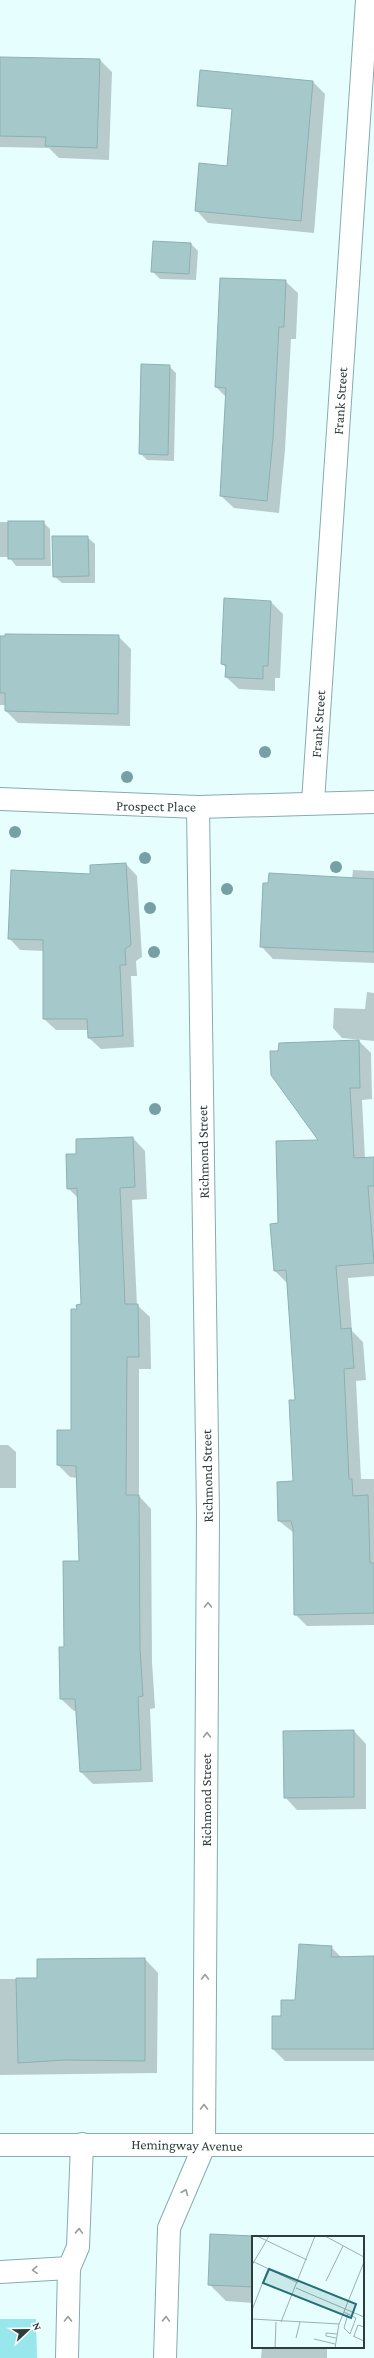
<svg xmlns="http://www.w3.org/2000/svg" width="374" height="2358" font-family="'Crimson Pro',serif">
<rect width="100%" height="100%" fill="#e7feff"/>
<!-- green -->
<path fill="#98e7ec" d="M0,2319H36L37,2358H0Z"/>
<!-- shadow -->
<g fill="#0003">
<path d="M0,58L100,60L112,72L109,160L59,158L49,148L0,147Z"/>
<path d="M313,82L325,94L314,233L208,223L196,210L228,167Z"/>
<path d="M191,244L198,251L196,280L160,279L152,271Z"/>
<path d="M285,281L298,293L296,339H291L285,450L279,513L234,508L221,496L226,397L216,387Z"/>
<path d="M169,366L176,373L174,461L147,460L140,453Z"/>
<path d="M0,522H43L50,529L51,566H16L9,557H0Z"/>
<path d="M87,537L95,544V583H62L54,576Z"/>
<path d="M225,599L271,602L283,614L280,678H275V691L239,689L226,677L227,668L222,664Z"/>
<path d="M118,636L131,649L130,726L18,723L6,711V705H0V637Z"/>
<path d="M126,864L137,876L142,957L136,961L137,976H131L134,1047L101,1049L89,1038V1030H56L44,1019V951L20,950L9,938L91,875Z"/>
<path d="M353,870L374,871V963L273,959L261,946L352,879Z"/>
<path d="M367,992L374,993V1041L342,1038L333,1028L334,1008L365,1009Z"/>
<path d="M359,1041L371,1053L372,1099L362,1100L365,1158H374V1276L348,1278L352,1331L363,1342L366,1380L356,1381L361,1479H374V1625L307,1626L295,1614L294,1533L279,1521L278,1483L294,1482L296,1401L287,1283L275,1271L280,1224L320,1141L279,1052L280,1044Z"/>
<path d="M133,1138L145,1151L147,1199L132,1200L137,1305L150,1317L151,1369H139V1496L151,1509L152,1662L155,1708L150,1709L153,1782L93,1784L81,1772L77,1711H74L61,1699L65,1647L80,1562L77,1478L70,1477L58,1465L72,1431L78,1310L82,1305L78,1198L68,1188L77,1155Z"/>
<path d="M0,1445H8L16,1452V1488H0Z"/>
<path d="M354,1731L366,1744V1809L297,1810L285,1797Z"/>
<path d="M331,1947L341,1957H374V2061H285L273,2049L282,2017L296,2001Z"/>
<path d="M145,1959L158,1973L157,2073L0,2075V1979H38Z"/>
<path d="M253,2237V2303L226,2301L209,2284Z"/>
<path d="M262,2347H327V2358H261Z"/>
</g>
<!-- building -->
<g fill="#a5c9cb" stroke="#8db0b2">
<path d="M0,57L100,59L97,148L45,146L46,137L0,136Z"/>
<path d="M200,70L313,81L301,221L195,211L199,163L227,166L232,109L197,106Z"/>
<path d="M153,241L191,243L189,274L151,272Z"/>
<path d="M220,278L286,280L284,327H279L273,438L267,501L220,496L226,388L215,387Z"/>
<path d="M141,364L170,365L168,455L139,454Z"/>
<rect x="8" y="521" width="36" height="38"/>
<path d="M52,536H88L89,576L53,577Z"/>
<path d="M224,598L271,601L268,666H263V679L225,677L226,665L221,664Z"/>
<path d="M5,634L119,635L118,714L5,711V693H0V636H5Z"/>
<path d="M126,863L131,945L125,949L126,965H120L123,1036L88,1038L87,1019H43V940L8,939L11,870L90,874V865Z"/>
<path d="M269,873L374,879V952L260,947L263,883H268Z"/>
<path d="M359,1040L360,1088H350L354,1158L374,1157V1186H368L374,1263L336,1266L341,1329L351,1328L354,1368L344,1369L349,1479H352L353,1496L368,1495L370,1563H374V1613L294,1615L293,1528L291,1521H278L277,1482L293,1481L289,1400H295L286,1270L274,1271L270,1224L278,1223L276,1141L318,1140L271,1075L270,1051H278L279,1043Z"/>
<path d="M133,1137L135,1187L120,1188L125,1304H138L139,1357H127L126,1495H139L140,1649L143,1696L138,1697L141,1770L80,1772L75,1699H60L59,1647H64L63,1561H79L76,1466L57,1465V1430H71V1309H77L76,1305L81,1304L77,1188L67,1189L66,1154H76V1139Z"/>
<path d="M354,1730V1797L284,1798L283,1731Z"/>
<path d="M299,1944L332,1946L331,1957L374,1956V2049H272V2016H281V2000H295Z"/>
<path d="M145,1958V2061L66,2060L18,2063L16,1978H37V1959Z"/>
<path d="M210,2234L253,2236V2287L208,2285Z"/>
</g>
<g fill="none" stroke-linecap="round" stroke-linejoin="round">
<defs>
<g id="minor">
<path d="M0,799L198,807L374,802"/>
<path d="M313,802L367,0"/>
<path d="M0,2272L69,2268"/>
<path d="M67,2358L69,2268L78,2247L82,2144"/>
<path d="M165,2358L169,2228L204,2146L208,1516L198,807"/>
</g>
<path id="major" d="M0,2145H374"/>
</defs>
<!-- minor casing -->
<use href="#minor" stroke="#88abad" stroke-width="24"/>
<!-- major casing -->
<use href="#major" stroke="#88abad" stroke-width="24"/>
<!-- minor -->
<use href="#minor" stroke="#fff" stroke-width="22"/>
<!-- major -->
<use href="#major" stroke="#fff" stroke-width="22"/>
</g>
<!-- trees -->
<g fill="#76a0a3">
<circle cx="265" cy="752" r="6"/>
<circle cx="127" cy="777" r="6"/>
<circle cx="15" cy="832" r="6"/>
<circle cx="145" cy="858" r="6"/>
<circle cx="336" cy="867" r="6"/>
<circle cx="227" cy="889" r="6"/>
<circle cx="150" cy="908" r="6"/>
<circle cx="154" cy="952" r="6"/>
<circle cx="155" cy="1109" r="6"/>
</g>
<!-- one-way arrows -->
<defs><path id="oneway-chevron" d="M-2-3.5L2.5 0L-2 3.5" fill="none" stroke-width="1.6" stroke-linecap="round" stroke-linejoin="round"/></defs>
<g stroke="#969e9e">
<use href="#oneway-chevron" transform="translate(208 1605) rotate(-90)"/>
<use href="#oneway-chevron" transform="translate(207 1735) rotate(-90)"/>
<use href="#oneway-chevron" transform="translate(205 1977) rotate(-90)"/>
<use href="#oneway-chevron" transform="translate(204 2107) rotate(-90)"/>
<use href="#oneway-chevron" transform="translate(185 2192) rotate(-67)"/>
<use href="#oneway-chevron" transform="translate(79 2231) rotate(-88)"/>
<use href="#oneway-chevron" transform="translate(35 2270) rotate(177)"/>
<use href="#oneway-chevron" transform="translate(68 2319) rotate(-89)"/>
<use href="#oneway-chevron" transform="translate(166 2319) rotate(-88)"/>
</g>
<g text-anchor="middle" dominant-baseline="central" stroke-width="3.5" stroke-linejoin="round" paint-order="stroke">
<!-- street labels -->
<g font-size="14" fill="#2d3c3d" stroke="#fff">
<text transform="translate(340 401) rotate(-86)">Frank Street</text>
<text transform="translate(318 724) rotate(-86)">Frank Street</text>
<text transform="translate(156 806) rotate(1)">Prospect Place</text>
<text transform="translate(203 1152) rotate(-91)">Richmond Street</text>
<text transform="translate(207 1476) rotate(-91)">Richmond Street</text>
<text transform="translate(206 1800) rotate(-90)">Richmond Street</text>
<text transform="translate(187 2145) rotate(1)">Hemingway Avenue</text>
</g>
</g>
<!-- overview -->
<g transform="translate(252 2236)">
<rect width="112" height="112" fill="#e7feff"/>
<path fill="none" stroke="#9db0b1" stroke-width="1" d="M5,0L55,24M73,0L112,21M0,25L46,47M0,29L17,0M74,45L91,10M44,52L112,81M0,74L16,33M92,76L104,82L98,98L92,92L96,78M0,83L87,88M29,86L63,0M101,100L112,105M102,100L106,89L112,91M44,102L48,86M84,102L74,100V97L85,98M62,103L83,108M23,112L24,86M83,112L87,88L112,26"/>
<path fill="#257074" fill-opacity="0.15" stroke="#257074" stroke-width="2" d="M17,33L104,68L99,82L11,47Z"/>
<rect width="112" height="112" fill="none" stroke="#2d3c3d" stroke-width="2"/>
</g>
<!-- north arrow -->
<g transform="translate(28 2330) rotate(68)" stroke="#ffffff" stroke-width="3" paint-order="stroke">
<path d="M0-3L7 15L0 10L-7 15Z" fill="#2d3c3d"/>
<text y="-6" font-size="11" font-weight="bold" text-anchor="middle" fill="#2d3c3d">N</text>
</g>
</svg>
